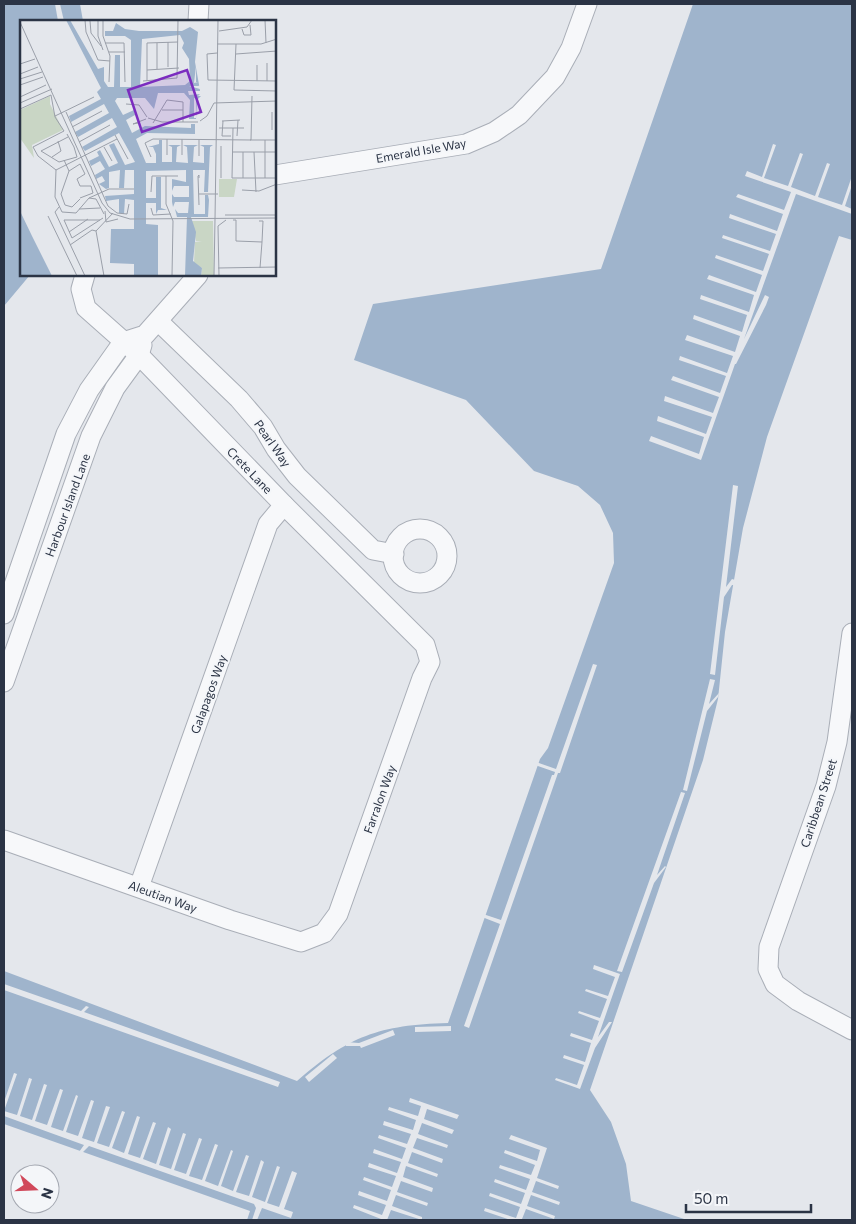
<svg xmlns="http://www.w3.org/2000/svg" width="856" height="1224" font-family="Commissioner,sans-serif">
<rect width="100%" height="100%" fill="#e4e7ec"/>
<!-- water -->
<g fill="#9fb4cc">
<path d="M4,4H80L83,21H21V275H30L4,306Z"/>
<path d="M693,4H852V240L839,236L767,437L743,528L725,632L718,699L703,760L590,1090L611,1122L626,1164L631,1201L687,1220H247L250,1211L4,1124V971L297,1081C349,1036 379,1025 448,1023L540,759L548,748L614,563L613,533L600,505L578,486L534,471L466,400L354,360L373,304L601,269Z"/>
</g>
<!-- pier -->
<g fill="#e4e7ec">
<path d="M55,4H60L64,21H58Z"/>
<path d="M773,144L776,145L764,178L788,186L800,153L803,154L791,187L815,196L827,163L830,164L818,197L842,205L852,176V185L845,206L852,209V214L796,194L744,339L765,295L769,297L766,305L736,364H735L701,460L649,441L651,436L699,454L704,437L657,421L658,416L706,434L712,417L664,401L665,396L713,413L719,397L671,380L673,376L720,393L726,376L679,360L680,356L727,373L733,356L685,340L687,335L735,352L740,336L693,319L694,315L742,332L747,315L700,299L701,295L749,312L754,295L707,279L709,275L756,292L762,275L715,258L716,255L763,271L769,254L722,238L723,235L770,251L776,234L729,218L730,214L777,231L783,214L736,197L738,194L784,210L791,192L745,176L747,171L762,177Z"/>
<path d="M733,485L738,486L726,587L732,579L735,580L734,585H732L724,597L715,675L710,674Z"/>
<path d="M593,664L597,665L560,773H558L469,1028L464,1026L500,924L482,917L483,914L501,920L552,775H554L555,772L535,765L536,762L556,769Z"/>
<path d="M710,679L715,680L709,704L719,693L718,697L707,711L687,791L683,790Z"/>
<path d="M681,792L685,793L657,875L665,866L666,867L654,883L622,972L617,971Z"/>
<path d="M594,965L620,974L598,1037L609,1022H612L595,1048L580,1089L555,1080L556,1078L577,1085L584,1065L563,1058L564,1055L585,1062L591,1043L570,1036L571,1033L592,1040L599,1021L578,1013L579,1011L600,1018L607,999L585,991L586,989L608,996L615,977L593,969Z"/>
<path d="M4,984L81,1011L86,1006L89,1007L84,1012L280,1082L278,1087L4,990Z"/>
<path d="M451,1026V1031L415,1032V1027Z"/>
<path d="M393,1030L395,1035L361,1048L360,1046H346V1042L359,1043Z"/>
<path d="M333,1054L337,1058L309,1082L305,1077Z"/>
<path d="M14,1073L17,1074L4,1111L17,1115L29,1078L32,1079L20,1116L32,1120L44,1084L47,1085L35,1121L47,1125L60,1089L63,1090L51,1127L63,1131L76,1095L78,1096L66,1132L78,1136L91,1100L94,1101L82,1138L94,1142L106,1106L110,1107L97,1143L109,1147L122,1111L125,1112L112,1148L124,1153L137,1116L140,1117L128,1154L140,1158L153,1122L156,1123L143,1159L156,1164L168,1127L171,1129L159,1165L171,1169L183,1133L186,1134L174,1170L186,1174L199,1138L202,1139L189,1176L202,1180L215,1144L218,1145L205,1181L218,1186L231,1150L233,1151L221,1186L233,1191L246,1155L249,1156L236,1192L249,1196L261,1160L264,1162L252,1197L265,1202L277,1166L280,1167L267,1203L279,1207L292,1171L297,1173L284,1209L293,1212L291,1218L262,1208L257,1220H252L256,1208L254,1204L89,1146L82,1153L79,1152L84,1145L4,1116V1102Z"/>
<path d="M410,1098L459,1115L457,1119L427,1109L424,1119L454,1130L452,1134L422,1123L418,1134L448,1145L447,1148L417,1138L413,1148L443,1159L442,1163L412,1152L408,1163L438,1174L437,1177L406,1166L403,1177L433,1188L432,1192L401,1181L397,1192L428,1203L427,1206L396,1195L392,1206L422,1217V1220L391,1210L387,1220H380L381,1219L353,1208L354,1205L382,1215L386,1205L358,1195L359,1191L387,1201L391,1190L363,1180L364,1177L392,1187L396,1176L368,1167L369,1163L397,1173L401,1162L373,1153L374,1149L402,1159L406,1148L378,1138L379,1135L407,1144L411,1134L383,1125L384,1121L413,1130L416,1120L388,1110L389,1107L418,1116L421,1106L409,1102Z"/>
<path d="M511,1135L547,1148L537,1178L559,1186L558,1189L536,1181L532,1192L560,1202L559,1205L531,1195L527,1206L555,1216L554,1219L526,1209L522,1219L523,1220H511L484,1211L485,1208L516,1218L520,1207L489,1196L490,1193L521,1204L525,1193L494,1182L495,1179L526,1190L530,1179L499,1168L500,1165L531,1175L535,1165L504,1153L505,1150L537,1161L540,1150L509,1139Z"/>
</g>
<g fill="none" stroke-linecap="round" stroke-linejoin="round">
<defs>
<g id="street">
<path d="M198,21L199,4"/>
<path d="M275,175L466,144L494,132L519,115L555,77L571,48L587,4"/>
<path d="M158,321L239,399L263,427L276,449L297,476L373,550L394,554"/>
<circle cx="420" cy="556" r="27"/>
<path d="M4,614L66,434L89,390L123,342L145,335L198,275"/>
<path d="M852,633L837,742L826,786L769,947L768,969L775,984L798,1001L852,1030"/>
<path d="M4,682L91,436L115,388L139,355L142,345"/>
<path d="M4,840L230,920L301,942L324,933L338,914L422,678L430,662L425,645L284,505L139,355L86,308L81,289L85,275"/>
<path d="M139,887L268,524L284,505"/>
</g>
</defs>
<!-- street casing -->
<use href="#street" stroke="#a9aeb7" stroke-width="21"/>
<!-- street -->
<use href="#street" stroke="#f7f8fa" stroke-width="19"/>
</g>
<g text-anchor="middle" dominant-baseline="central" stroke-width="4" stroke-linejoin="round" paint-order="stroke">
<!-- street labels -->
<g font-size="12" fill="#2b3445" stroke="#f4f6f9">
<text transform="translate(421 150) rotate(-10)">Emerald Isle Way</text>
<text transform="translate(273 443) rotate(55)">Pearl Way</text>
<text transform="translate(250 470) rotate(46)">Crete Lane</text>
<text transform="translate(67 505) rotate(-70)">Harbour Island Lane</text>
<text transform="translate(208 694) rotate(-70)">Galapagos Way</text>
<text transform="translate(379 799) rotate(-70)">Farralon Way</text>
<text transform="translate(818 803) rotate(-72)">Caribbean Street</text>
<text transform="translate(163 896) rotate(20)">Aleutian Way</text>
</g>
</g>
<!-- overview -->
<g transform="translate(20 20)">
<rect width="256" height="256" fill="#e4e7ec"/>
<path d="M30,76V84L43,110L12,125L14,138L0,118V90ZM199,159H217L214,177H199ZM172,201H193L194,256H181L182,248L174,243L175,222L182,221H176Z" fill="#c9d6c5"/>
<path d="M46,0H50L78,49L84,47V61L88,67H94L95,35H100V67H111V20L105,16H85V11H93L96,3L105,9L119,11H162L170,7L178,12L175,42L181,76L177,80L176,99H169L170,80L164,73H138L134,89L125,78H97L95,81L103,95L114,90L115,95L106,100L112,113L125,106L171,108V104H175V114L127,113L116,119L126,143H136V134L133,127H128L139,124V120H142V142H152V127L148,125H161L157,127L156,142L168,143L167,127L163,125H178L174,127L173,142L184,143V127L180,125H193L190,127L188,172H184L185,150H173L174,194H185V175H188L189,180L188,197H171L176,212L173,241L182,248L181,256H165L167,197H157L155,189L158,193H168L169,182H155L153,187L152,182V174L154,177H169V166H154L152,171V159L166,162V150L126,151V178H136V157H141V188L147,190H138L136,194V183H126V204L138,205V256H114V244L90,243L91,209H114V180L105,179L104,194L99,193V179L86,181L85,176L114,174V150H105L104,168H99L100,150L89,152V168L86,169L79,164L85,161L82,156L76,159L75,155L85,149L80,141L71,146L69,141L79,136L77,132L80,130L89,147L98,143L89,125L94,123L105,145L115,142L99,113L65,131L62,127L97,107L92,98L58,117L55,112L89,93L84,84L51,102L49,96L81,79L77,72L81,68ZM160,15L164,23L162,28L169,39L170,61L165,65L120,67L122,19ZM0,191L12,216L32,256H0Z" fill="#9fb4cc" fill-rule="evenodd"/>
<path d="M176,46V62H178V66L181,65V76H178V80H176V98H174V78L178,79V76L180,74L169,75L168,71H180V69L169,66H178V62L174,63Z" fill="#e4e7ec"/>
<path fill="none" stroke="#9a9fa9" stroke-width="1" d="M65,0L66,12L78,40L90,41M83,0V16L90,36L89,62M245,0L246,23M70,1L71,13L81,26M78,1V16L83,30M0,2L82,183L90,193L110,199L257,198M222,9L224,15H231L230,5M199,11L227,7L232,0M85,23H104L105,62M197,24H241L257,19M216,24L214,70L257,71M89,32H105M197,33L187,34L188,60L257,61M216,34L257,31M0,44L15,39M148,47V22M137,49V23M127,50L159,48M0,54L18,47M0,59L22,52M123,61L157,58L158,0M127,61V23L158,22M237,61V45M247,61V43M0,65L23,57M31,75L35,97L44,111L13,127L18,136L36,150L35,177L42,192L56,193L69,178L89,169H114M0,77L26,65M0,83L32,69M106,84L119,85L127,97M0,89L31,75M142,90H163M46,92L88,186L97,193L107,194L109,184M35,96L74,77M128,98L142,102H178M180,101L187,96L194,83L257,81M202,101L220,100M203,101L202,116H211M118,103L113,104L126,99M133,103L147,80L163,82V102M52,107L82,91M199,108H224M213,108L212,158H257M252,110V92M47,114L54,127L57,137L39,142L21,131L48,117M95,115L108,139M217,116L218,100M179,120V136M230,120H257M231,120L232,76M59,122L90,105M84,127L92,141M212,132H257M223,132V158M234,132L236,172M147,135V119M162,135V119M32,137L41,131L38,121M131,137L125,123L133,119L231,120M44,140L49,151L41,174L45,185L52,187L60,179M36,150L97,119M49,151L60,144L65,154L57,159L60,166H71L73,173L60,178M146,156V184L153,201L152,256M201,158V126M245,158V120M222,170L239,171L257,164M131,172L132,156H158M179,174H198M69,178L76,179L84,194M179,185L178,156L179,155V158M39,187L35,192L65,256M131,188L133,195L151,194M59,189L80,188M85,191L86,202L98,199M205,195H257M28,196L57,256M195,199L198,0M80,200H44L52,218L83,198M213,200H216V221L242,222L240,248M239,201H243L242,222M76,211L84,256M49,212L68,199M50,225L72,210L76,211L93,193M198,248L257,247M194,256L195,199M199,256L198,206L206,200"/>
<path fill="#7b2cbf" fill-opacity="0.15" stroke="#7b2cbf" stroke-width="2.5" d="M167,50L181,92L122,112L108,70Z"/>
<rect width="256" height="256" fill="none" stroke="#2b3445" stroke-width="2.5"/>
</g>
<!-- border -->
<rect width="856" height="1224" fill="none" stroke="#2b3445" stroke-width="10"/>
<!-- north arrow -->
<g transform="translate(35 1189) rotate(109)"><circle r="24" fill="#f4f6f9" stroke="#a4a8b1"/>
<path d="M0-4L9 19L0 12L-9 19Z" fill="#d1495b"/>
<text y="-8" font-size="14" font-weight="bold" text-anchor="middle" fill="#2b3445">N</text>
</g>
<!-- scale -->
<path d="M686 1204v8h125v-8" fill="none" stroke="#2b3445" stroke-width="2.5"/>
<text x="694" y="1204" font-size="15" fill="#2b3445" stroke="#f4f6f9" stroke-width="4" paint-order="stroke">50 m</text>
</svg>
